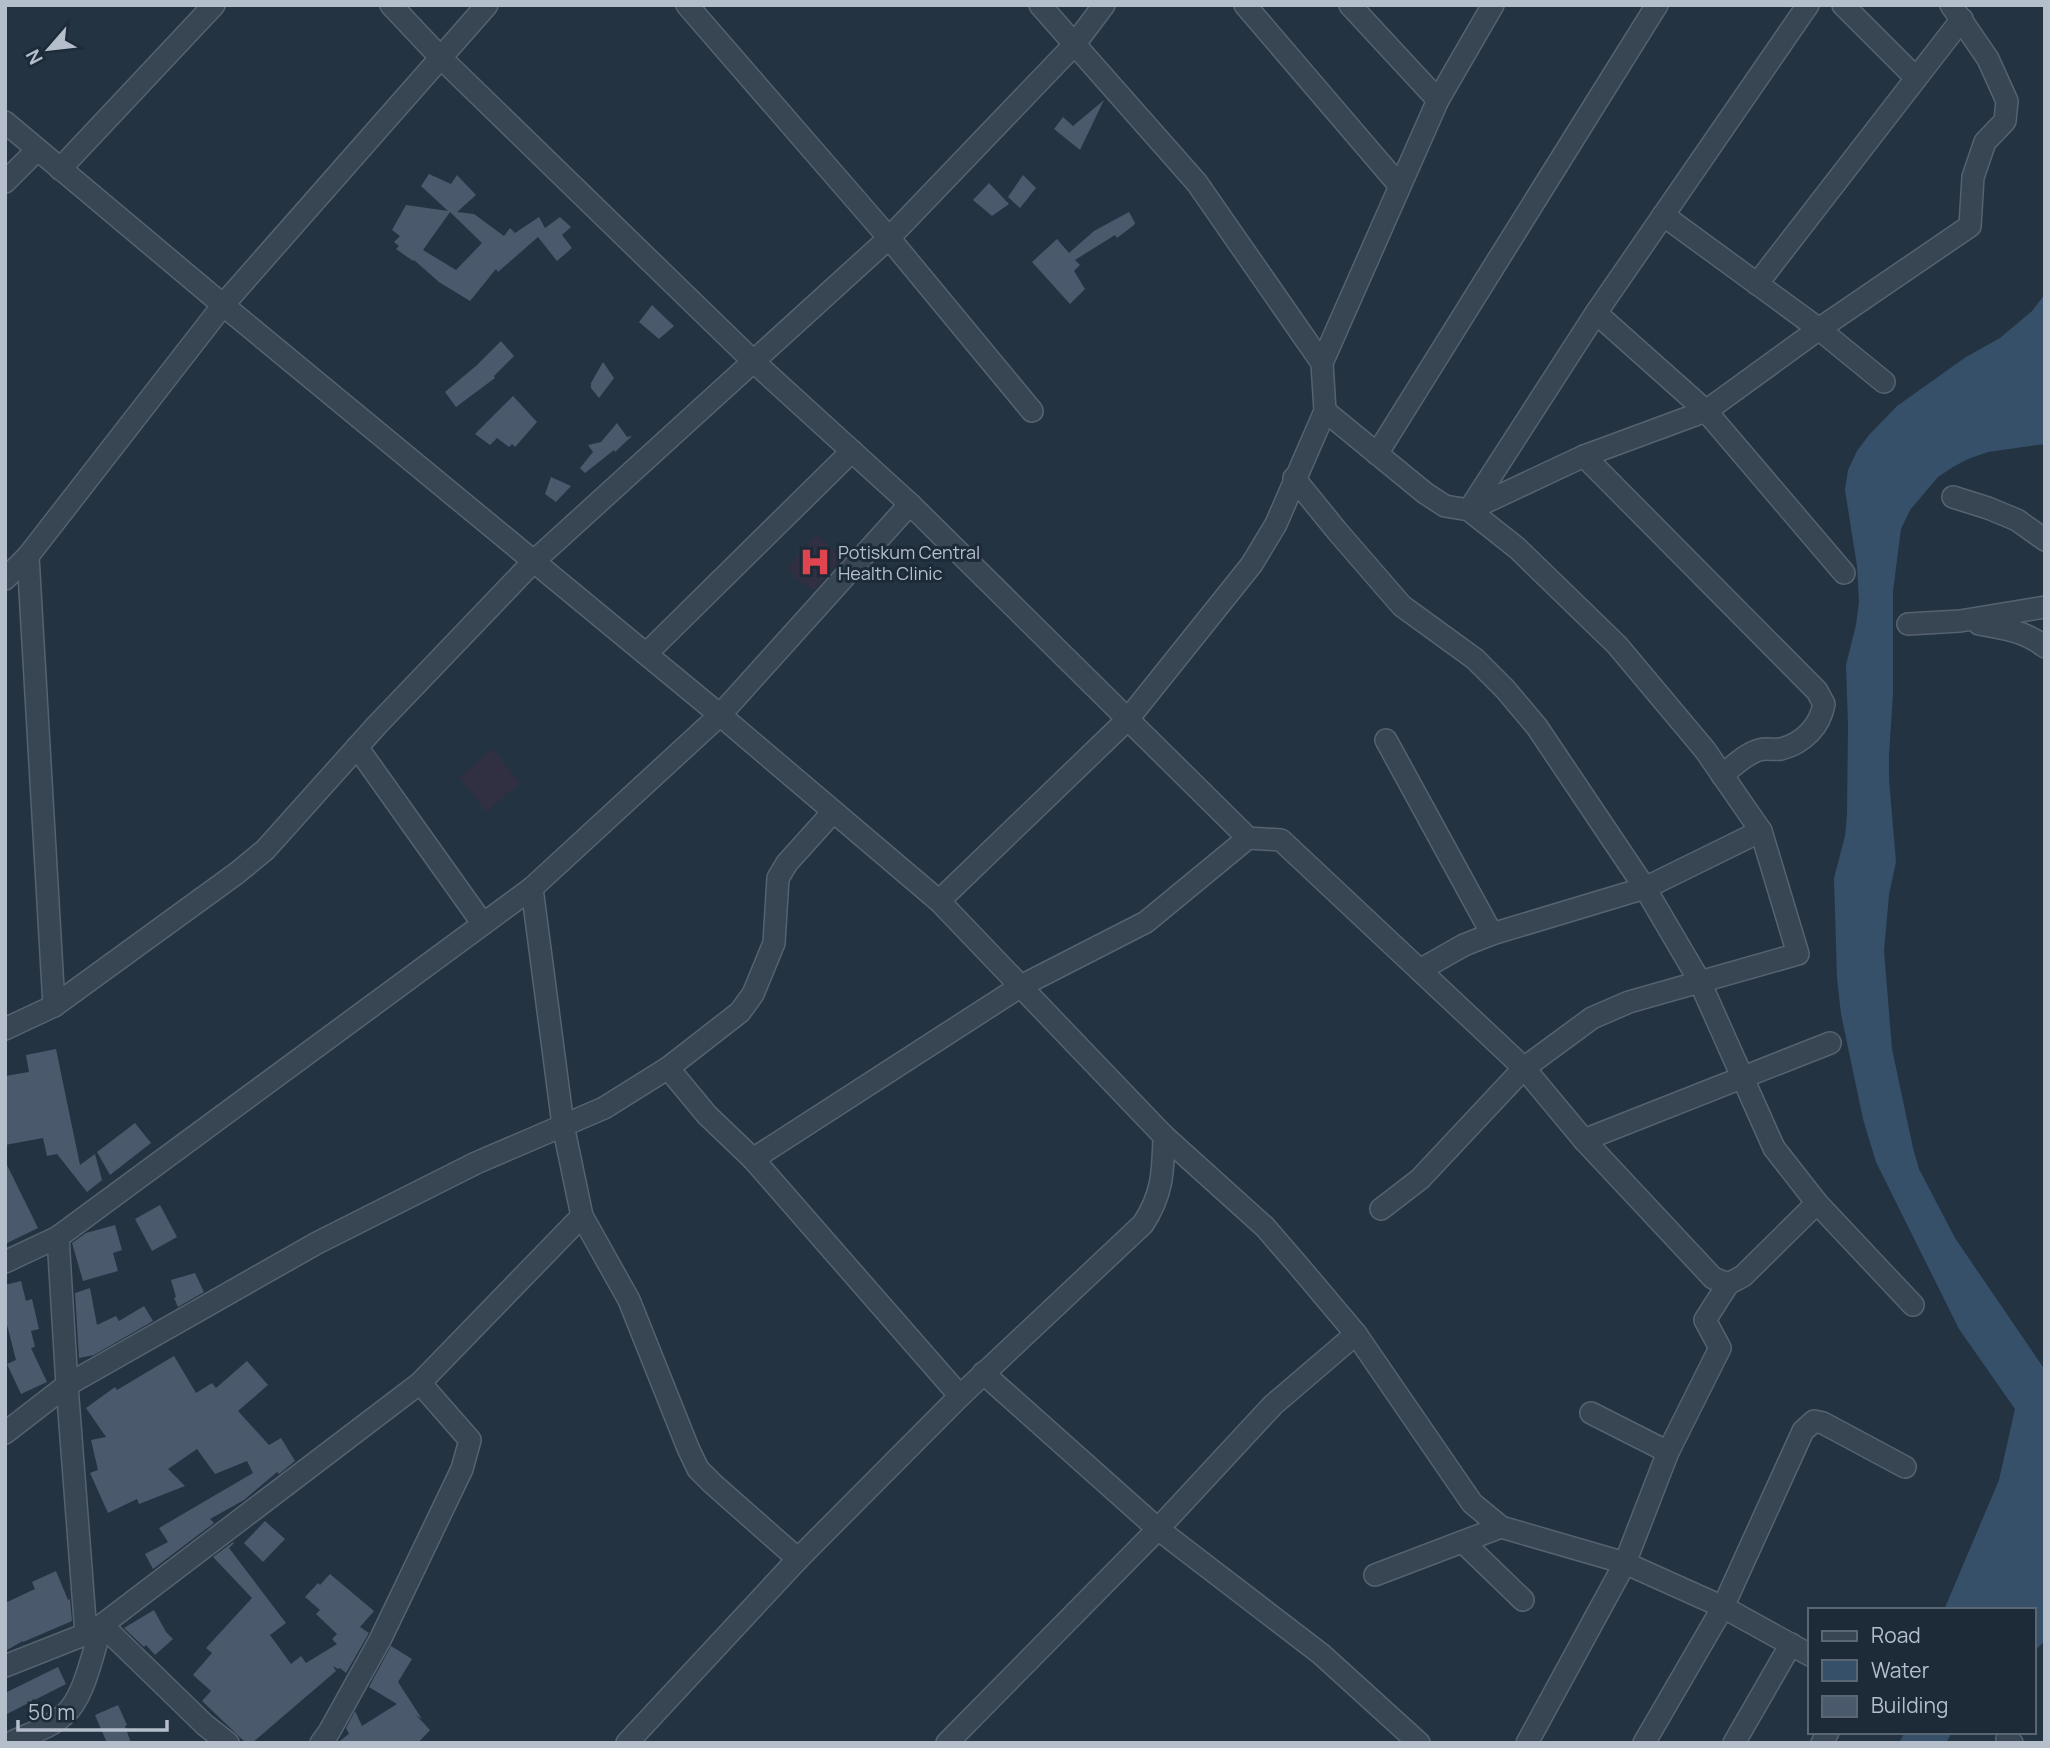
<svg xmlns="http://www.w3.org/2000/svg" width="2050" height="1748" font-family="Manrope,sans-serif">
<rect width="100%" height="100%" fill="#233342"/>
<!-- medical -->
<g fill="#313042">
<path d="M816,535L842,557L815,590L797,580L788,568Z"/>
<path d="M493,749L520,783L486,812L460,777Z"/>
</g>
<!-- water -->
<g fill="#36506a">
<path d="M2045,294V444L1988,452L1968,459L1953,467L1938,477L1910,510L1901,529L1893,591V694L1889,755V780L1896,862L1889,895L1884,951L1892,1049L1913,1148L1919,1169L1955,1238L2045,1370V1641L2034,1651V1610H1944L1999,1480L2015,1409L1959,1329L1876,1162L1863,1119L1841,1014L1837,978L1834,878L1845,836L1847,815L1848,725L1846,665L1856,625L1859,602L1857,566L1845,490L1848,470L1857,451L1869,435L1897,406L1966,357L2000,338L2032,311Z"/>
<path d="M1905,1732H1952L1946,1743H1899Z"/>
</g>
<!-- building -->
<g fill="#4a5a6c" fill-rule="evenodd">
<path d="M1104,100L1080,150L1054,129L1063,117L1073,126Z"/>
<path d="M429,174L451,184L457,175L476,195L457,212L474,214L504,236L510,228L515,233L539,217L545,228L560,217L571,227L562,235L572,248L557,261L538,237L498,272L496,269L470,301L439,282L414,260L413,261L396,249L399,246L394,242L400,236L392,230L406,205L448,211L421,186ZM450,212L482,243L456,270L423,250Z"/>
<path d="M1023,175L1036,188L1020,208L1008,197Z"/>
<path d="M989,183L1009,204L992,216L973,200Z"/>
<path d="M1129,212L1135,223L1134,225L1117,238L1115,235L1075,260L1080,265L1074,271L1085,289L1070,304L1032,262L1057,239L1069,253L1094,231Z"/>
<path d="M652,305L674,326L659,339L639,322Z"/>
<path d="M501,341L514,356L494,376L495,378L456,407L445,392L477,365Z"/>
<path d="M603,362L614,378L599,398L591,388V383Z"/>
<path d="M513,396L537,422L515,447L512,444L509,447L497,438L490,445L475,434Z"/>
<path d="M617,423L627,437L632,436L615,452L614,450L585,473L580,468L593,452L588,445L601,442Z"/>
<path d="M551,477L571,486L556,502L545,494Z"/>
<path d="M56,1049L80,1165L95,1154L102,1180L87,1192L57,1154L47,1156L43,1138L5,1145V1076L29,1072L26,1055Z"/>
<path d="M135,1123L151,1143L110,1175L97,1152Z"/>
<path d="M5,1161L38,1228L5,1244Z"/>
<path d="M160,1205L177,1237L152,1251L135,1219Z"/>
<path d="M115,1225L122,1250L113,1253L118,1271L83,1281L72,1243L86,1233Z"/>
<path d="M195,1273L204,1292L178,1307L174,1298L176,1297L171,1280Z"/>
<path d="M21,1281L26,1301L32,1299L39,1329L31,1331L35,1347L31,1348L47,1382L21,1394L7,1364L16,1360L5,1317V1285Z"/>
<path d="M90,1288L97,1325L116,1316L119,1321L144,1306L153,1321L94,1355L79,1358L75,1293Z"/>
<path d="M174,1356L196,1393L212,1383L216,1388L247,1361L268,1385L238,1411L269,1445L281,1438L295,1461L279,1474L277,1472L244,1500L210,1519L214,1523L153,1569L145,1554L168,1542L159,1528L253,1473L247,1461L215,1474L197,1449L168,1469L185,1486L139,1504L137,1499L108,1513L90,1473L98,1470L91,1440L106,1437L86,1408L115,1387L117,1390Z"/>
<path d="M265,1521L285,1539L263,1562L244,1543Z"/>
<path d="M233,1542L234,1543L229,1548L286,1623L270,1635L291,1664L301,1656L306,1663L337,1644L332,1639L337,1634L316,1614L320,1610L305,1597L318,1583L320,1585L330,1574L374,1611L360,1627L369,1633L346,1673L340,1668L338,1669L333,1666L336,1671L252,1743H246L202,1701L211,1691L193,1675L212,1653L206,1648L252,1598L213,1557Z"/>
<path d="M56,1571L68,1600L70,1599L72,1621L23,1642V1641L5,1651V1603L35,1589L32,1582Z"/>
<path d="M154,1610L166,1632L173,1639L155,1655L146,1645L144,1647L124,1628Z"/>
<path d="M391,1646L412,1659L398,1682L422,1719L416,1715L430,1730L418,1743H337L349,1734L346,1728L355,1711L362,1726L397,1704L369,1687Z"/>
<path d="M58,1667L66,1684L5,1715V1693Z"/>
<path d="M118,1705L127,1725L125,1726L131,1743H107L95,1715Z"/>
</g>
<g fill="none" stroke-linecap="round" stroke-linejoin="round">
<defs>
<g id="street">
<path d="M391,5L440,57L753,361L910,504L1248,838L1281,840L1524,1068L1584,1140L1713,1278L1728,1284"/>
<path d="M1040,5L1197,183L1322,363"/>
<path d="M1245,5L1399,185"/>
<path d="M1350,5L1438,100"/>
<path d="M1843,5L1916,78"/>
<path d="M5,122L223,305L720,715L939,901L1164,1136C1163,1171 1163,1194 1143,1224L960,1396L798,1559L627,1743"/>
<path d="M60,169L214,5"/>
<path d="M5,182L37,150"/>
<path d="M1663,215L1819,329L1884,382"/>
<path d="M1757,284L1962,19"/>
<path d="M1596,313L1706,411L1844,573"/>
<path d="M1032,411L889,238L1074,45L1104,5"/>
<path d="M1325,411L1425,493L1445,506L1469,510L1517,548L1617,645L1705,750L1761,831L1798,954L1629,1002L1592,1018L1524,1068L1420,1179L1381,1209"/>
<path d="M1377,454L1657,5"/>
<path d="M1584,456L1817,691L1824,704C1820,726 1804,743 1781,749C1774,750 1766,748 1759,750C1745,754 1734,766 1722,775"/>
<path d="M1294,478L1337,531L1402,606L1475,659L1505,689L1537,727L1645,888L1699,980L1774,1148L1817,1203L1913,1305"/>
<path d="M1953,497L1988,508L2017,520L2045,540"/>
<path d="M1469,510L1584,456L1706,411L1819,329L1970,226L1973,177L1985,142L2005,121L2007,101L1988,59L1951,5"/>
<path d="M1469,510L1596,313L1808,5"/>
<path d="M28,556L54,1006"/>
<path d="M5,579L28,556L223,305L487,5"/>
<path d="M1908,624L1960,621L2045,607"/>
<path d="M1979,624C2003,628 2025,631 2045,647"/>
<path d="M646,654L852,451"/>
<path d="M1386,740L1492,934"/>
<path d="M357,747L483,924"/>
<path d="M532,888L563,1125L582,1216L629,1300L688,1448L698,1469L713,1484L798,1559"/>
<path d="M939,901L1128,719L1252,564L1276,524L1325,411L1322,363L1438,100L1493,5"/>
<path d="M1420,970L1464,945L1492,934L1645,888L1761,831"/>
<path d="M5,1029L54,1006L237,873L265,850L377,725L533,562L889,238L687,5"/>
<path d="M668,1068L707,1115L753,1159L960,1396"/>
<path d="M1164,1136L1265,1227L1297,1264L1356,1334L1472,1503L1501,1527L1625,1563L1723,1607L1810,1655"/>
<path d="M1584,1140L1830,1043"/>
<path d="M753,1159L1021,986L1146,922L1248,838"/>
<path d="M58,1237L67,1385L86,1634"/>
<path d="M5,1262L58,1237L532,888L720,715L910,504"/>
<path d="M983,1373L1158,1529L1321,1654L1419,1743"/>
<path d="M1591,1413L1668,1452"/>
<path d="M5,1433L67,1385L317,1243L476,1163L604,1108L668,1068L740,1012L753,994L774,943L778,878L787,863L833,812"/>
<path d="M1463,1542L1523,1600"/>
<path d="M1375,1575L1501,1527"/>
<path d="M102,1625L205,1725L228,1743"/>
<path d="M5,1666L86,1634L102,1625L420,1383L582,1216"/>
<path d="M2007,1739L2012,1743"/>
<path d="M10,1743C28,1734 50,1728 64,1715C85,1698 93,1650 102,1625"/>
<path d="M321,1743L329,1732L380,1640L462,1469L470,1440L420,1383"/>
<path d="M947,1743L1158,1529L1273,1405L1356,1334"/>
<path d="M1527,1743L1625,1563L1668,1452L1720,1348L1705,1320L1728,1284L1743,1276L1817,1203"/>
<path d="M1644,1743L1723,1607L1803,1431L1814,1421L1823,1423L1905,1467"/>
<path d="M1734,1743L1791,1644"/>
<path d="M1822,1743L1828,1732"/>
</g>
</defs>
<!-- street casing -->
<use href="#street" stroke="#56626f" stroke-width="24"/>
<!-- street -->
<use href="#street" stroke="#384552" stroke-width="21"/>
</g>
<!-- icons -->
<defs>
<symbol id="hospital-bare" viewBox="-9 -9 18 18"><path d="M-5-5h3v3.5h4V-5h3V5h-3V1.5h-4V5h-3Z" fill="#e0444e" stroke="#1d2a37" stroke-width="2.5" paint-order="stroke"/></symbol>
</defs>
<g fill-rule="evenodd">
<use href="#hospital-bare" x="793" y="540" width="44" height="44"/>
</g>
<g text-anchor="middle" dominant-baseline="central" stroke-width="6" stroke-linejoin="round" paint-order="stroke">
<!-- poi labels -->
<g font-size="18" fill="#b5bfcc" stroke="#1d2a37" text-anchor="start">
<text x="838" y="552">Potiskum Central<tspan x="838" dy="21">Health Clinic</tspan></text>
</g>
</g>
<!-- border -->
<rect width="2050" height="1748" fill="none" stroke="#b5bfcc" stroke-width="14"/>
<!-- legend -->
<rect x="1808" y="1608" width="228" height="126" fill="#1d2a37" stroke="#5a6673" stroke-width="2"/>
<rect x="1822" y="1631" width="35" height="10" fill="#384552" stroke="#5a6673" stroke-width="2"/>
<text x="1871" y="1643" font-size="21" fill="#b5bfcc">Road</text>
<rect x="1822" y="1660" width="35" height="21" fill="#36506a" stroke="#5a6673" stroke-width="2"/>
<text x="1871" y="1678" font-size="21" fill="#b5bfcc">Water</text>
<rect x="1822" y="1696" width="35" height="21" fill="#4a5a6c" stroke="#5a6673" stroke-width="2"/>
<text x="1871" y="1713" font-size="21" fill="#b5bfcc">Building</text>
<!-- north arrow -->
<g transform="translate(49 49) rotate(242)" stroke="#1d2a37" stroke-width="5" paint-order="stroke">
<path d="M0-5L12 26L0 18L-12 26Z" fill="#b5bfcc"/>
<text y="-10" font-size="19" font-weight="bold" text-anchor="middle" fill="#b5bfcc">N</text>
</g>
<!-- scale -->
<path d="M18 1720v10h149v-10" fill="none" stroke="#b5bfcc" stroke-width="3.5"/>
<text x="28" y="1720" font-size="21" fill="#b5bfcc" stroke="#1d2a37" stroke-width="5" paint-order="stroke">50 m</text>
</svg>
